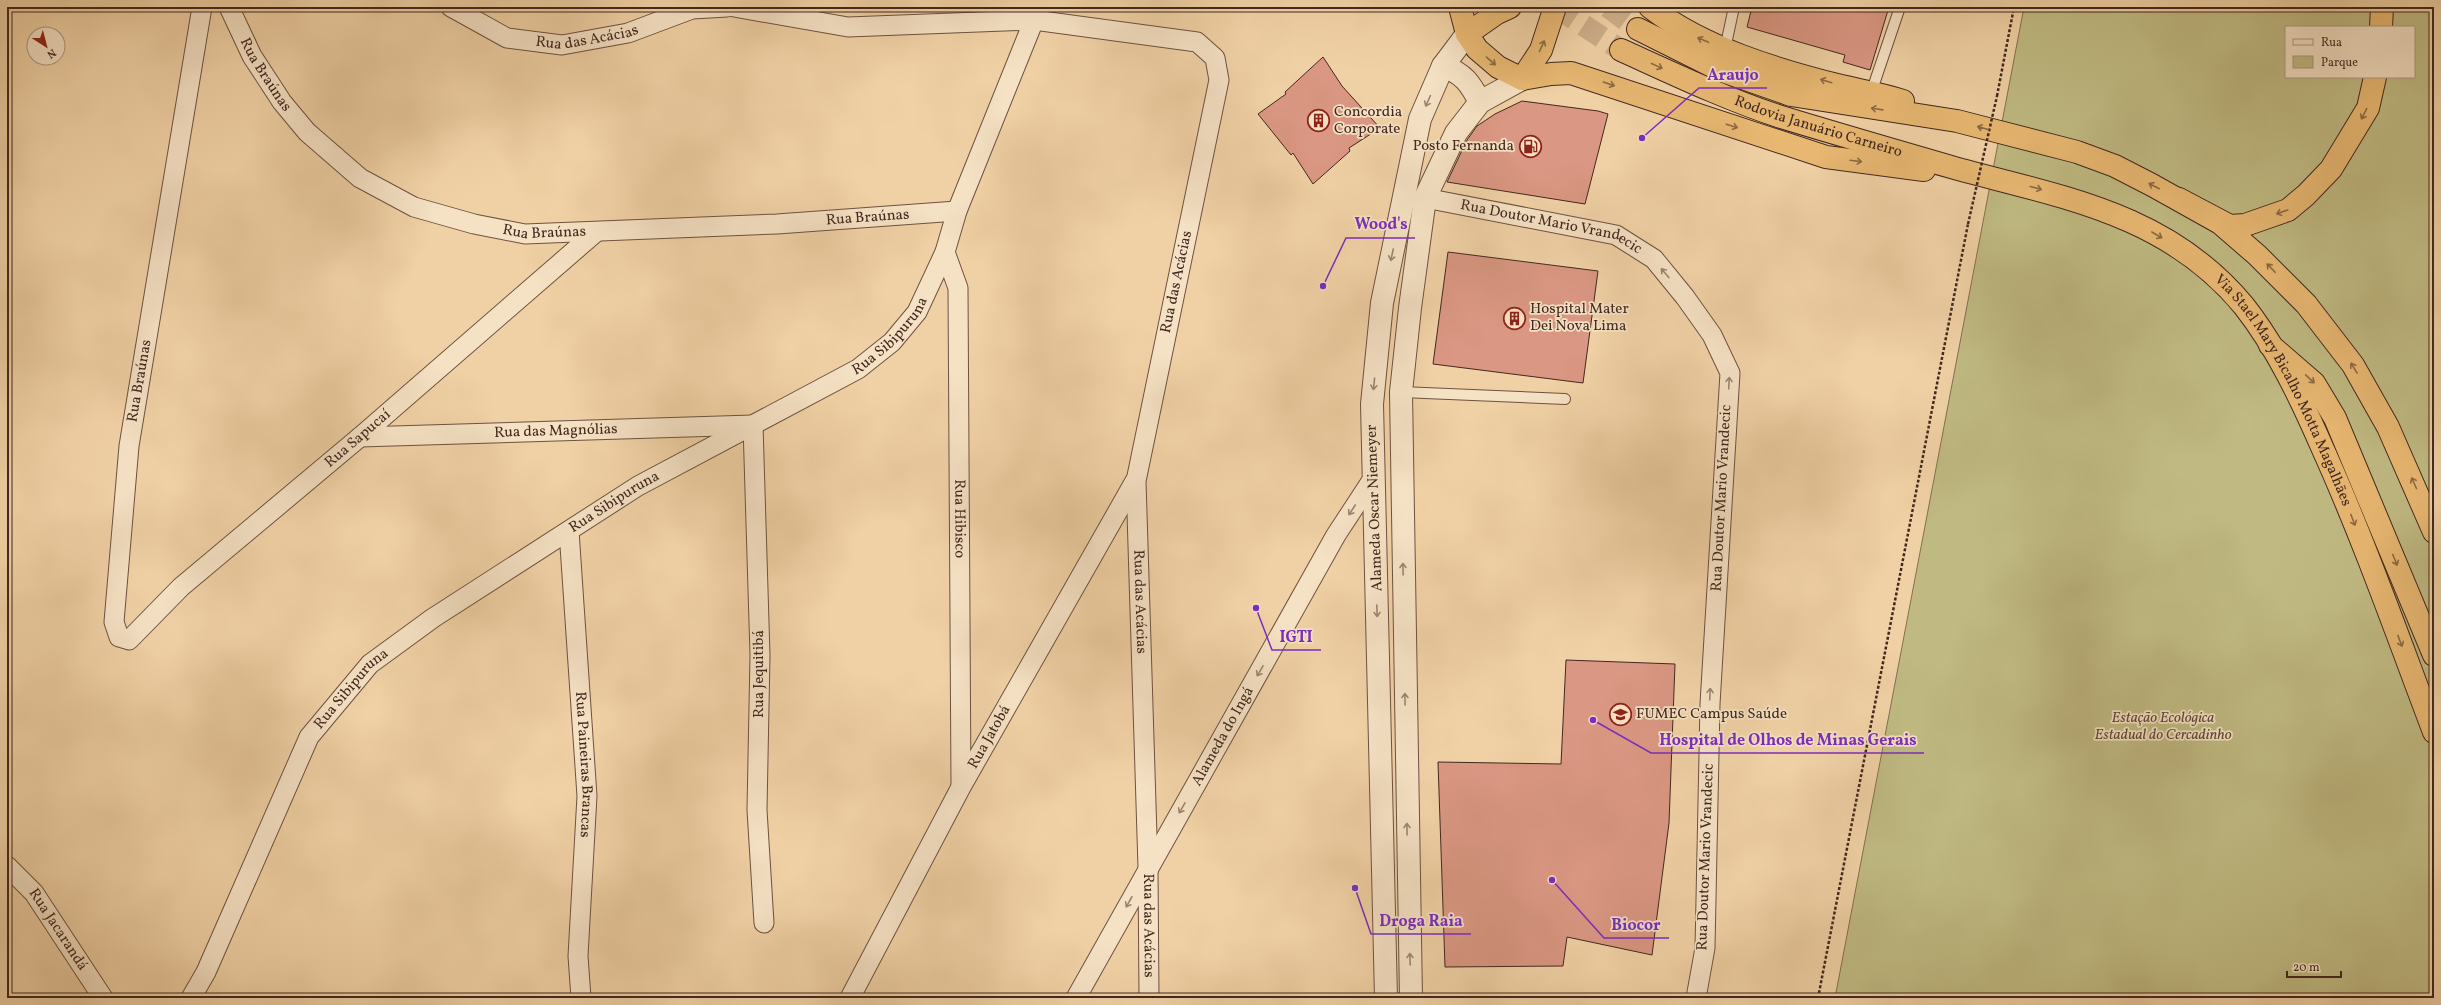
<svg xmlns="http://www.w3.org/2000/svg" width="2441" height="1005" font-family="Vollkorn,serif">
<rect width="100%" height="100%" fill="#f0d1a5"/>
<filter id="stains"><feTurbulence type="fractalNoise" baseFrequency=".005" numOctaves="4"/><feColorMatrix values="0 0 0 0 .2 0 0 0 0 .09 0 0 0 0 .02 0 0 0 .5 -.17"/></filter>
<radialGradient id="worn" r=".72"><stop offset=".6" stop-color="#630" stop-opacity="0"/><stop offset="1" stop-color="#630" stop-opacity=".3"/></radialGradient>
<!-- green -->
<path fill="#c0ba82" stroke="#817150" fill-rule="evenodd" d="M2024,7H2434V998H1835ZM2286,27H2414V77H2286Z"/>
<!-- building -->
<g fill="#da9783" stroke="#42281f">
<path d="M1752,7H1889L1870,70L1843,62L1845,55L1747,27Z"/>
<path d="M1323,57L1342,86L1380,128L1349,148L1350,151L1313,184L1293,153L1291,155L1258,114L1286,94L1285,92Z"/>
<path d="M1522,101L1598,111L1608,114L1585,204L1447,182L1467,140L1477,126L1495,114Z"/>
<path d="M1448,252L1598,271L1583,383L1433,364Z"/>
<path d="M1566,660L1675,664L1669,823L1652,955L1567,937L1563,966L1445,967L1438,762L1561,764Z"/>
</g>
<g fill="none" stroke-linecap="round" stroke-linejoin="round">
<!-- trunk-tunnel -->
<g stroke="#cdaf8a" stroke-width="22" stroke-dasharray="22 11" stroke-linecap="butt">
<path d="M1556,7L1621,50"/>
<path d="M1608,7L1638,29"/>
</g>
<defs>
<g id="service">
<path d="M1725,49L1734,7"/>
<path d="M1871,93L1900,7"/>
<path d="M1401,392L1565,399"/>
</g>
<g id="minor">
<path id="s1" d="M202,7L129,446L114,622L119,637L129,640L181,587L360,437L596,232"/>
<path id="s2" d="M229,7L252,56L282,102L307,132L360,178L414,207L474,224L525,234L777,224L957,211"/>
<path id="s3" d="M451,7L507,38L562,45L628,33L692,9L727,7"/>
<path id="s4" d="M734,7L848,27L1034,20L1197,42L1215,58L1219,80L1136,481L1148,868L1149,998"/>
<path id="s5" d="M1425,198L1616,235L1654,259L1685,297L1712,335L1730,373L1710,704L1705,948L1696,998"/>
<path id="s6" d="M945,252L958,288L961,786"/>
<path id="s7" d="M360,437L753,425L760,655L757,810L764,923"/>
<path id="s8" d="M569,531L587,796L578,956L581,998"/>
<path id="s9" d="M7,866L34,893L103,998"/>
<path id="s10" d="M191,998L206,972L309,737L370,664L433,618L638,486L858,369L892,342L917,312L945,252L957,211L1034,20"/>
<path id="s11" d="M850,998L961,787L1135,481"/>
<path id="s12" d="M1076,998L1336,535L1374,477"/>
</g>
<g id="tertiary">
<path d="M1443,66C1464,74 1470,83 1480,102"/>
<path d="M1386,998L1372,404L1382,303L1420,119L1443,66L1467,34"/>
<path d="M1411,998L1401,392L1410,308L1425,198L1456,133L1480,102L1522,79"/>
</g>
<g id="trunk">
<path d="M1460,7L1467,34L1477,49L1498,67L1522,79L1551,74L1571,73L1826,157L1924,170"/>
<path d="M1650,7C1703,48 1777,70 1841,86C1862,91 1883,94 1903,101"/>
<path d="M1638,29L1720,70L1791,95L1957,121L2077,152L2115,166L2152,185L2220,223L2257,255L2306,304L2353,365L2388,427L2434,532"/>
<path d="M1467,34L1497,13L1510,7"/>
<path id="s13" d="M1621,50C1674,74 1726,99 1781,117C1840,135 1899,152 1958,169C2066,198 2169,215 2244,306C2277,348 2301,399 2322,447C2364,540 2398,637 2434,732"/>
<path d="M1522,79L1541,50L1555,7"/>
</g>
<g id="motorway">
<path d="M2381,27L2382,7"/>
<path d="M2179,199L2230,226L2245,225L2288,210L2306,195L2331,169L2368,108L2375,77"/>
<path d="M2270,345L2314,383L2335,418L2434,655"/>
</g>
</defs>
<!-- service casing -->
<use href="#service" stroke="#6e5240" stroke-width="12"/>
<!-- minor casing -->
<use href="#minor" stroke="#6e5240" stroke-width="21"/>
<!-- tertiary casing -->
<use href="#tertiary" stroke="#6e5240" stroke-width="24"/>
<!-- trunk casing -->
<use href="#trunk" stroke="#42281f" stroke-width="24"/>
<!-- motorway casing -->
<use href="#motorway" stroke="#42281f" stroke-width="24"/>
<!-- path -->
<g stroke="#42281f" stroke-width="2.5" stroke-dasharray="3 2" stroke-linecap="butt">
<path d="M1997,96L2014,7"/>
<path d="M1818,998L1968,224"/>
</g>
<!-- service -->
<use href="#service" stroke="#f5e1c4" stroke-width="10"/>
<!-- minor -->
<use href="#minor" stroke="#f5e1c4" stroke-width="19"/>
<!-- tertiary -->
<use href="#tertiary" stroke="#f5e1c4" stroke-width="22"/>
<!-- trunk -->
<use href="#trunk" stroke="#e8b872" stroke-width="22"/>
<!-- motorway -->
<use href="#motorway" stroke="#e8b872" stroke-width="22"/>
<!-- path-bridge -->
<path stroke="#42281f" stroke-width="2.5" stroke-dasharray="3 2" stroke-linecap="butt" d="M1968,224L1997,96"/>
</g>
<!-- one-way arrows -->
<defs><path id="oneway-shaft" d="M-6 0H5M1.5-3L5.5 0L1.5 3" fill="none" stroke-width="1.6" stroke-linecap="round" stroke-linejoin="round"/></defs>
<g stroke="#8d6944">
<use href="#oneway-shaft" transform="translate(1703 40) rotate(-157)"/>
<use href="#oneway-shaft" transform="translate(1542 46) rotate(-65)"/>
<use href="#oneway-shaft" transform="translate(1491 61) rotate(41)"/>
<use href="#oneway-shaft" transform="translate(1657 66) rotate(25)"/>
<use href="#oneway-shaft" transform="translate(1826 81) rotate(-163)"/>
<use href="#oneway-shaft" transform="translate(1609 84) rotate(19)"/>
<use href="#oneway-shaft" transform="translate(1877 109) rotate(-172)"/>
<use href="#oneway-shaft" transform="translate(2364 114) rotate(117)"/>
<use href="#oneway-shaft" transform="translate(1732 126) rotate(18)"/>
<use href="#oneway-shaft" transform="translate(1983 128) rotate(-164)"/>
<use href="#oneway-shaft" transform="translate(1856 161) rotate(7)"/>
<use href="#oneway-shaft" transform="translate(2154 186) rotate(-153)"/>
<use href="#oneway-shaft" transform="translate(2036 188) rotate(15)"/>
<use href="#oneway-shaft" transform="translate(2282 212) rotate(161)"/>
<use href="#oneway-shaft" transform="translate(2157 235) rotate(30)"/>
<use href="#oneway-shaft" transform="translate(2271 268) rotate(-134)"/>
<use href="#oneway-shaft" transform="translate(2354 368) rotate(-122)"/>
<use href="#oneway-shaft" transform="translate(2310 379) rotate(43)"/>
<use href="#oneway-shaft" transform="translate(2414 483) rotate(-114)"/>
<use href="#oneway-shaft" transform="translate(2353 520) rotate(69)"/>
<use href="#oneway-shaft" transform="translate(2395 560) rotate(68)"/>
<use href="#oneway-shaft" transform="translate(2400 641) rotate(69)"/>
</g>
<g stroke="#9c8472">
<use href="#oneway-shaft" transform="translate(1428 101) rotate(114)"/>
<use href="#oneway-shaft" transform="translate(1392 255) rotate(102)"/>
<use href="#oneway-shaft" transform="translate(1665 273) rotate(-130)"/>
<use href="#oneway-shaft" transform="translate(1729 383) rotate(-87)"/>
<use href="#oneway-shaft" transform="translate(1374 384) rotate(96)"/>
<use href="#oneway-shaft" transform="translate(1352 510) rotate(123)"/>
<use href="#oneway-shaft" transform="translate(1403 569) rotate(-91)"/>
<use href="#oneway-shaft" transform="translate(1377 611) rotate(88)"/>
<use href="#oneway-shaft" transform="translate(1260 671) rotate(120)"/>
<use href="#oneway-shaft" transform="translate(1710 694) rotate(-87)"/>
<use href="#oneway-shaft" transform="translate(1405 699) rotate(-91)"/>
<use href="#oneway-shaft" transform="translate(1182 808) rotate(120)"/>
<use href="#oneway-shaft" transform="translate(1407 829) rotate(-91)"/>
<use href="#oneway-shaft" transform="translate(1129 902) rotate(119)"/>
<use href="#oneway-shaft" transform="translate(1410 959) rotate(-92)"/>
</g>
<!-- icons -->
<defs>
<symbol id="building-ring" viewBox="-11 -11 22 22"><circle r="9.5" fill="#f5e1c4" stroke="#8f2418" stroke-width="1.5"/><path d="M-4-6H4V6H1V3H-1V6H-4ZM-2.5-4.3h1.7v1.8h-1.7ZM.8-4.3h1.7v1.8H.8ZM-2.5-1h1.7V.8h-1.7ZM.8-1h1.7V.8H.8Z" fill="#8f2418"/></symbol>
<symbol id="fuel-ring" viewBox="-11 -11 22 22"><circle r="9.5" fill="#f5e1c4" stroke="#8f2418" stroke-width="1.5"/><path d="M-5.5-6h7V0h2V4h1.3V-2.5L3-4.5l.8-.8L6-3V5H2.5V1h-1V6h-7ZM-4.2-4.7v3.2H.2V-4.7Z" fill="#8f2418"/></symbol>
<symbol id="university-ring" viewBox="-11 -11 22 22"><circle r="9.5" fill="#f5e1c4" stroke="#8f2418" stroke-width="1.5"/><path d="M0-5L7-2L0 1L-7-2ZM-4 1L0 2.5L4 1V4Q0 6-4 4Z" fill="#8f2418"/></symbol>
</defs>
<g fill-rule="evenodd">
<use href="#building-ring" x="1306" y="108" width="25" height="25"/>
<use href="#fuel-ring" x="1518" y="134" width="25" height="25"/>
<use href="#building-ring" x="1502" y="306" width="25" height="25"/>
<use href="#university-ring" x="1608" y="702" width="25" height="25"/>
</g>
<g text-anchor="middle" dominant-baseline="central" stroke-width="3.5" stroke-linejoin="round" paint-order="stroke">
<!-- street labels -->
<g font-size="15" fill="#42281f" stroke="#f5e1c4">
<text stroke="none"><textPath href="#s3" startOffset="145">Rua das Acácias</textPath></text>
<text stroke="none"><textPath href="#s2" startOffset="77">Rua Braúnas</textPath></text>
<text stroke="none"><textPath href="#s13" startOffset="212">Rodovia Januário Carneiro</textPath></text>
<text stroke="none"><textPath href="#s2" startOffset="737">Rua Braúnas</textPath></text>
<text stroke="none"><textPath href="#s5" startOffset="130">Rua Doutor Mario Vrandecic</textPath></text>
<text stroke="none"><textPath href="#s2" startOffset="413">Rua Braúnas</textPath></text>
<text transform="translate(1177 282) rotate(-78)">Rua das Acácias</text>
<text stroke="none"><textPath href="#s10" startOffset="999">Rua Sibipuruna</textPath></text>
<text transform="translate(140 381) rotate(-80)">Rua Braúnas</text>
<text stroke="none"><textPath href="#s13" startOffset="774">Via Stael Mary Bicalho Motta Magalhães</textPath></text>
<text stroke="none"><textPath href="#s7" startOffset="196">Rua das Magnólias</textPath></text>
<text stroke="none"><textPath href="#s1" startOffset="953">Rua Sapucaí</textPath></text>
<text transform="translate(1722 498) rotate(-87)">Rua Doutor Mario Vrandecic</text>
<text stroke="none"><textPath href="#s10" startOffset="675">Rua Sibipuruna</textPath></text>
<text transform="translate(1375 508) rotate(-92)">Alameda Oscar Niemeyer</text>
<text stroke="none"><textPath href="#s6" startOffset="269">Rua Hibisco</textPath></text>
<text stroke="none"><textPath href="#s4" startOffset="1043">Rua das Acácias</textPath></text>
<text transform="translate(759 674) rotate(-90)">Rua Jequitibá</text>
<text stroke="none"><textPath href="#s10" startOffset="351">Rua Sibipuruna</textPath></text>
<text stroke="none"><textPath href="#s12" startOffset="300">Alameda do Ingá</textPath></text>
<text stroke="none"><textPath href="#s11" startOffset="296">Rua Jatobá</textPath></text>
<text stroke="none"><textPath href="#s8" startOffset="234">Rua Paineiras Brancas</textPath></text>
<text transform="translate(1706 857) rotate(-88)">Rua Doutor Mario Vrandecic</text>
<text stroke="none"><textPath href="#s4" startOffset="1367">Rua das Acácias</textPath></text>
<text stroke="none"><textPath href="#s9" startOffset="82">Rua Jacarandá</textPath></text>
</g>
<!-- poi labels -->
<g font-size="15" fill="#42281f" stroke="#f5e1c4" text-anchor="start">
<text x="1334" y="112">Concordia<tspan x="1334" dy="17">Corporate</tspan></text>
<text x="1514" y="146" text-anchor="end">Posto Fernanda</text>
<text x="1530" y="309">Hospital Mater<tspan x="1530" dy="17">Dei Nova Lima</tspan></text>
<text x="1636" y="714">FUMEC Campus Saúde</text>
</g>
<!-- park labels -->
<g font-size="15" font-style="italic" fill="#5b4533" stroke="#f5e1c4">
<text x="2163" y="718">Estação Ecológica<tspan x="2163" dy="17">Estadual do Cercadinho</tspan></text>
</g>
</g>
<!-- callouts -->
<path fill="none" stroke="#7b2cbf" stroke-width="1.5" d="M1642 138L1699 88H1767M1323 286L1346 238H1415M1256 608L1272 650H1321M1593 720L1651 753H1924M1355 888L1371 934H1471M1552 880L1604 938H1669"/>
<g fill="#7b2cbf" stroke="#f5e1c4" stroke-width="1.5">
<circle cx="1642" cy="138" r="4"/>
<circle cx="1323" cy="286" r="4"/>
<circle cx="1256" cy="608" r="4"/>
<circle cx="1593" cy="720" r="4"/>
<circle cx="1355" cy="888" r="4"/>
<circle cx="1552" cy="880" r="4"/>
</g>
<g font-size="16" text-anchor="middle" font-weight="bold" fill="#7b2cbf" stroke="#f5e1c4" stroke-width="3.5" stroke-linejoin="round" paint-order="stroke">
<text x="1733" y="80">Araujo</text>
<text x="1381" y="229">Wood's</text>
<text x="1296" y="642">IGTI</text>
<text x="1788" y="745">Hospital de Olhos de Minas Gerais</text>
<text x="1421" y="926">Droga Raia</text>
<text x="1636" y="930">Biocor</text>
</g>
<!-- margin -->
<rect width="2441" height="1005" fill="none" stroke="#f0d1a5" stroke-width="24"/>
<rect x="8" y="8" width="2425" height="989" fill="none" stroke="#42281f" stroke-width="2"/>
<rect x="12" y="12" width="2417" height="981" fill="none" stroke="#42281f"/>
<!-- legend -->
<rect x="2285" y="26" width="130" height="52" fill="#f5e1c4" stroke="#ad9782"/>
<rect x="2293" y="39" width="20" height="6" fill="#f5e1c4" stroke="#ad9782"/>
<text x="2321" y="46" font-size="12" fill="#42281f">Rua</text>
<rect x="2293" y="56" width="20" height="12" fill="#c0ba82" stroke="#ad9782"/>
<text x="2321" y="66" font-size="12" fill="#42281f">Parque</text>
<!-- north arrow -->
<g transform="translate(46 46) rotate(144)"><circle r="19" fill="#f5e1c4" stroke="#ad9782"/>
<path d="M0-3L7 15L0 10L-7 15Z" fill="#8f2418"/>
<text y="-6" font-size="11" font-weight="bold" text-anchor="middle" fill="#42281f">N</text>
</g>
<!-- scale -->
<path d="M2287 971v6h54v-6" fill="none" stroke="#42281f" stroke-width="2"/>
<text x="2293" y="971" font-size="12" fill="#42281f" stroke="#f5e1c4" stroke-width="3" paint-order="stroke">20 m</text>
<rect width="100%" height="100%" filter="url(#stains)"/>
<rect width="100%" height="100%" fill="url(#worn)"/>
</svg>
